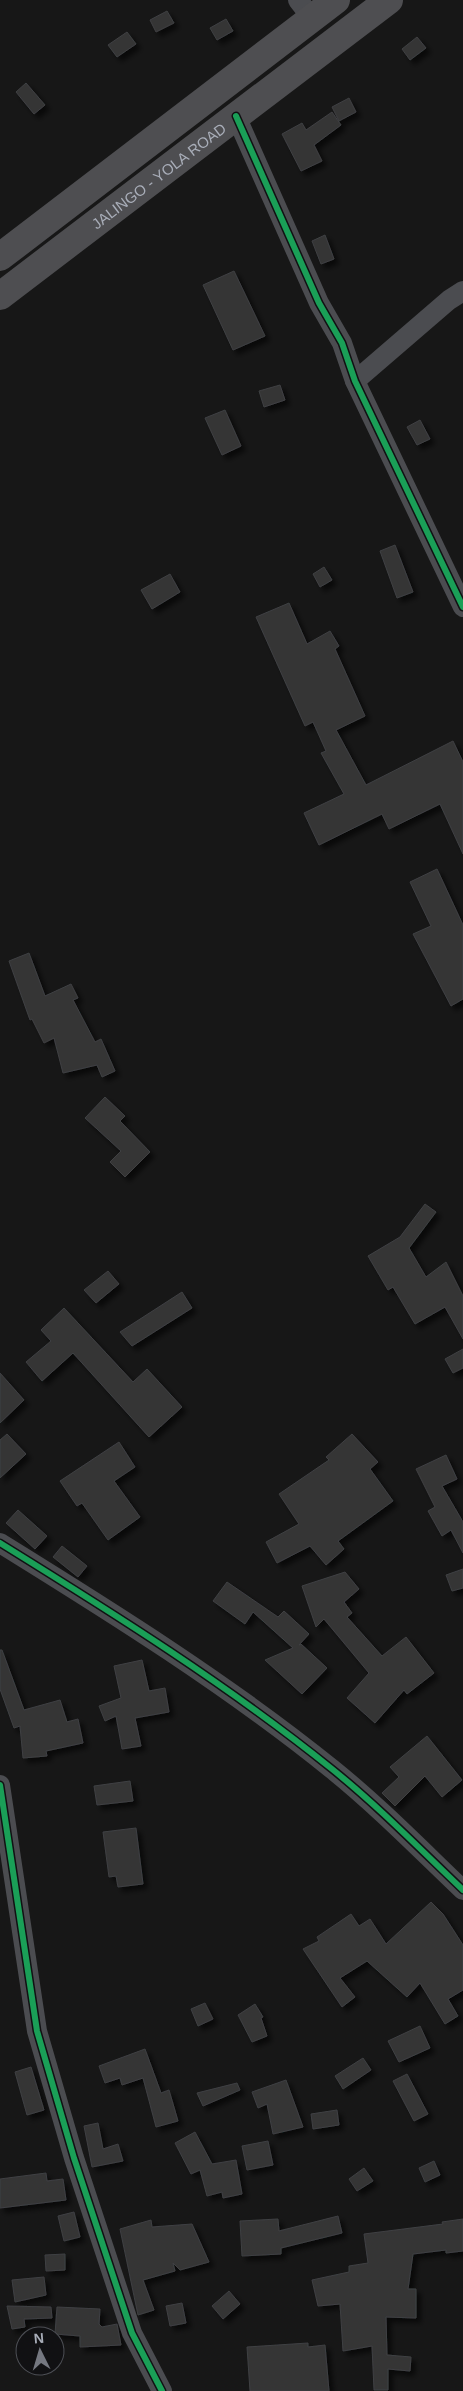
<svg xmlns="http://www.w3.org/2000/svg" width="463" height="2391" font-family="Helvetica,sans-serif">
<defs>
<filter id="shadow"><feDropShadow dx="4.5" dy="4.5" stdDeviation="2.5" flood-color="#0009"/></filter>
</defs>
<rect width="100%" height="100%" fill="#171717"/>
<!-- building -->
<g fill="#353536" stroke="#3f4043" filter="url(#shadow)">
<path d="M167,11L174,23L156,32L150,20Z"/>
<path d="M226,19L233,31L217,40L210,28Z"/>
<path d="M127,32L136,44L117,57L108,45Z"/>
<path d="M417,37L426,48L410,60L402,49Z"/>
<path d="M26,83L45,105L34,114L16,92Z"/>
<path d="M349,98L356,112L339,121L332,107Z"/>
<path d="M332,112L341,125L314,145L322,161L301,171L282,134L302,123L306,130Z"/>
<path d="M325,235L334,259L321,264L312,241Z"/>
<path d="M234,271L265,336L233,350L203,285Z"/>
<path d="M280,385L285,400L264,407L259,391Z"/>
<path d="M225,410L241,446L222,455L205,418Z"/>
<path d="M420,420L430,439L417,445L407,427Z"/>
<path d="M395,545L413,592L397,598L380,551Z"/>
<path d="M324,567L332,580L320,587L313,574Z"/>
<path d="M170,574L180,592L152,609L141,590Z"/>
<path d="M289,603L307,644L330,631L339,646L335,649L365,716L336,730L366,785L453,741L463,762V854L440,804L389,829L382,814L319,845L304,813L344,794L321,753L326,751L313,722L305,726L256,617Z"/>
<path d="M437,869L463,925V999L451,1006L413,934L431,926L410,882Z"/>
<path d="M29,953L45,996L71,984L78,998L73,1000L95,1042L101,1039L115,1071L102,1077L97,1065L63,1073L54,1038L44,1043L32,1019L30,1020L9,961Z"/>
<path d="M105,1097L125,1116L120,1121L150,1152L125,1177L110,1162L121,1151L85,1118Z"/>
<path d="M425,1204L436,1212L409,1248L426,1277L446,1262L463,1296V1339L445,1307L415,1324L393,1287L388,1290L368,1256L400,1237Z"/>
<path d="M108,1271L119,1284L96,1303L84,1290Z"/>
<path d="M182,1292L192,1308L132,1346L120,1332Z"/>
<path d="M64,1308L133,1382L147,1369L182,1407L149,1437L73,1353L42,1381L26,1362L51,1341L41,1330Z"/>
<path d="M463,1349V1368L453,1373L445,1359Z"/>
<path d="M0,1373L24,1400L0,1423Z"/>
<path d="M7,1434L26,1454L0,1478V1440Z"/>
<path d="M352,1434L378,1462L370,1469L393,1501L338,1541L344,1549L326,1565L310,1546L277,1563L266,1542L299,1524L279,1494L329,1460L326,1457Z"/>
<path d="M119,1442L135,1467L114,1481L140,1517L108,1540L82,1503L77,1506L60,1481Z"/>
<path d="M446,1455L457,1479L442,1486L463,1522V1553L451,1530L442,1536L428,1511L435,1507L416,1469Z"/>
<path d="M18,1510L47,1536L35,1549L6,1523Z"/>
<path d="M62,1546L87,1566L78,1577L53,1557Z"/>
<path d="M463,1569V1588L452,1591L446,1575Z"/>
<path d="M345,1572L359,1589L344,1602L352,1613L347,1617L382,1656L406,1637L434,1673L407,1694L404,1690L375,1723L347,1698L369,1673L324,1619L316,1627L302,1586Z"/>
<path d="M227,1582L278,1617L284,1611L309,1634L299,1645L301,1644L327,1668L302,1694L265,1660L293,1648L253,1612L245,1624L213,1601Z"/>
<path d="M0,1650H2L24,1710L60,1700L67,1722L78,1719L83,1743L46,1751L47,1756L23,1758L20,1726L14,1728L0,1689Z"/>
<path d="M142,1660L149,1691L165,1688L169,1712L135,1718L141,1746L122,1749L116,1716L105,1721L99,1706L121,1698L114,1666Z"/>
<path d="M427,1736L462,1780L442,1797L425,1776L395,1806L382,1793L399,1777L390,1767Z"/>
<path d="M130,1781L133,1801L97,1805L94,1786Z"/>
<path d="M136,1828L143,1884L118,1887L116,1876L109,1877L103,1832Z"/>
<path d="M431,1902L443,1914L463,1945V1990L448,1999L458,2016L445,2024L420,1983L407,1997L367,1961L340,1978L355,1997L342,2007L303,1949L319,1941L317,1937L351,1914L359,1926L370,1919L386,1944Z"/>
<path d="M205,2003L213,2019L198,2026L191,2009Z"/>
<path d="M255,2004L263,2017L261,2018L267,2036L252,2042L238,2015Z"/>
<path d="M420,2026L430,2048L399,2062L388,2041Z"/>
<path d="M145,2049L161,2093L169,2090L178,2121L156,2127L143,2078L122,2085L120,2078L105,2083L99,2066Z"/>
<path d="M363,2058L371,2070L343,2089L335,2076Z"/>
<path d="M31,2067L44,2110L27,2115L15,2072Z"/>
<path d="M407,2074L428,2114L414,2121L393,2081Z"/>
<path d="M286,2080L303,2127L273,2134L267,2104L258,2108L252,2092Z"/>
<path d="M237,2083L240,2090L203,2106L197,2093Z"/>
<path d="M337,2110L339,2125L313,2129L311,2114Z"/>
<path d="M98,2123L103,2149L118,2144L123,2161L92,2167L84,2126Z"/>
<path d="M195,2132L212,2164L236,2160L242,2194L223,2198L222,2192L207,2196L200,2170L191,2174L175,2143Z"/>
<path d="M268,2141L273,2165L247,2170L242,2146Z"/>
<path d="M434,2161L440,2175L425,2182L419,2168Z"/>
<path d="M364,2168L373,2181L357,2191L349,2179Z"/>
<path d="M46,2173L47,2181L63,2179L66,2200L0,2208V2179Z"/>
<path d="M74,2212L80,2237L64,2241L58,2216Z"/>
<path d="M338,2216L342,2233L281,2248V2254L242,2256L240,2221L278,2219L279,2231Z"/>
<path d="M463,2219V2251L446,2253V2250L413,2254L408,2289H416V2318L386,2317L387,2355L411,2357L410,2371L388,2369V2390H374L372,2346L343,2351L340,2304L318,2306L312,2280L349,2272V2266L368,2263L364,2234L443,2224L442,2222Z"/>
<path d="M151,2220L152,2227L192,2224L209,2262L180,2270L173,2263L175,2271L143,2280L154,2310L138,2315L120,2229Z"/>
<path d="M65,2254V2270L46,2271L45,2255Z"/>
<path d="M44,2277L46,2295L15,2302L12,2280Z"/>
<path d="M229,2291L240,2304L223,2319L212,2306Z"/>
<path d="M182,2303L186,2323L170,2326L166,2306Z"/>
<path d="M7,2306L51,2307L52,2318L24,2319L25,2327L12,2329Z"/>
<path d="M57,2307L100,2309L99,2324L102,2327L117,2324L121,2345L80,2347V2336L55,2334Z"/>
<path d="M308,2343V2347L325,2345L329,2391H250L247,2347Z"/>
</g>
<g fill="none" stroke-linecap="round" stroke-linejoin="round">
<!-- minor -->
<g stroke="#4b4c50" stroke-width="20">
<path d="M298,0L312,18"/>
<path d="M236,116L319,303L342,343L355,381L463,607"/>
<path d="M355,381L449,300L463,291"/>
<path d="M0,1543C113,1613 228,1685 332,1769C378,1806 420,1849 463,1890"/>
<path d="M0,1785L37,2031L74,2158L132,2333L162,2391"/>
</g>
<!-- highway -->
<g stroke="#4e4e51" stroke-width="28">
<path d="M0,257L336,0"/>
<path id="s1" d="M0,296L389,0"/>
</g>
<defs>
<g id="cycleway">
<path d="M236,116L319,303L342,343L355,381L463,607"/>
<path d="M0,1543C113,1613 228,1685 332,1769C378,1806 420,1849 463,1890"/>
<path d="M0,1785L37,2031L74,2158L132,2333L162,2391"/>
</g>
</defs>
<!-- cycleway casing -->
<use href="#cycleway" stroke="#111113" stroke-width="9"/>
<!-- cycleway -->
<use href="#cycleway" stroke="#1a9f57" stroke-width="6"/>
</g>
<g text-anchor="middle" dominant-baseline="central" stroke-width="4.5" stroke-linejoin="round" paint-order="stroke">
<!-- street labels -->
<g font-size="15" fill="#a8adb8" stroke="#111113">
<text stroke="none"><textPath href="#s1" startOffset="199">JALINGO - YOLA ROAD</textPath></text>
</g>
</g>
<!-- north arrow -->
<g transform="translate(40 2351) rotate(355)"><circle r="24" fill="#111113" stroke="#4d4f55"/>
<path d="M0-4L9 19L0 12L-9 19Z" fill="#757880"/>
<text y="-8" font-size="14" font-weight="bold" text-anchor="middle" fill="#a8adb8">N</text>
</g>
</svg>
